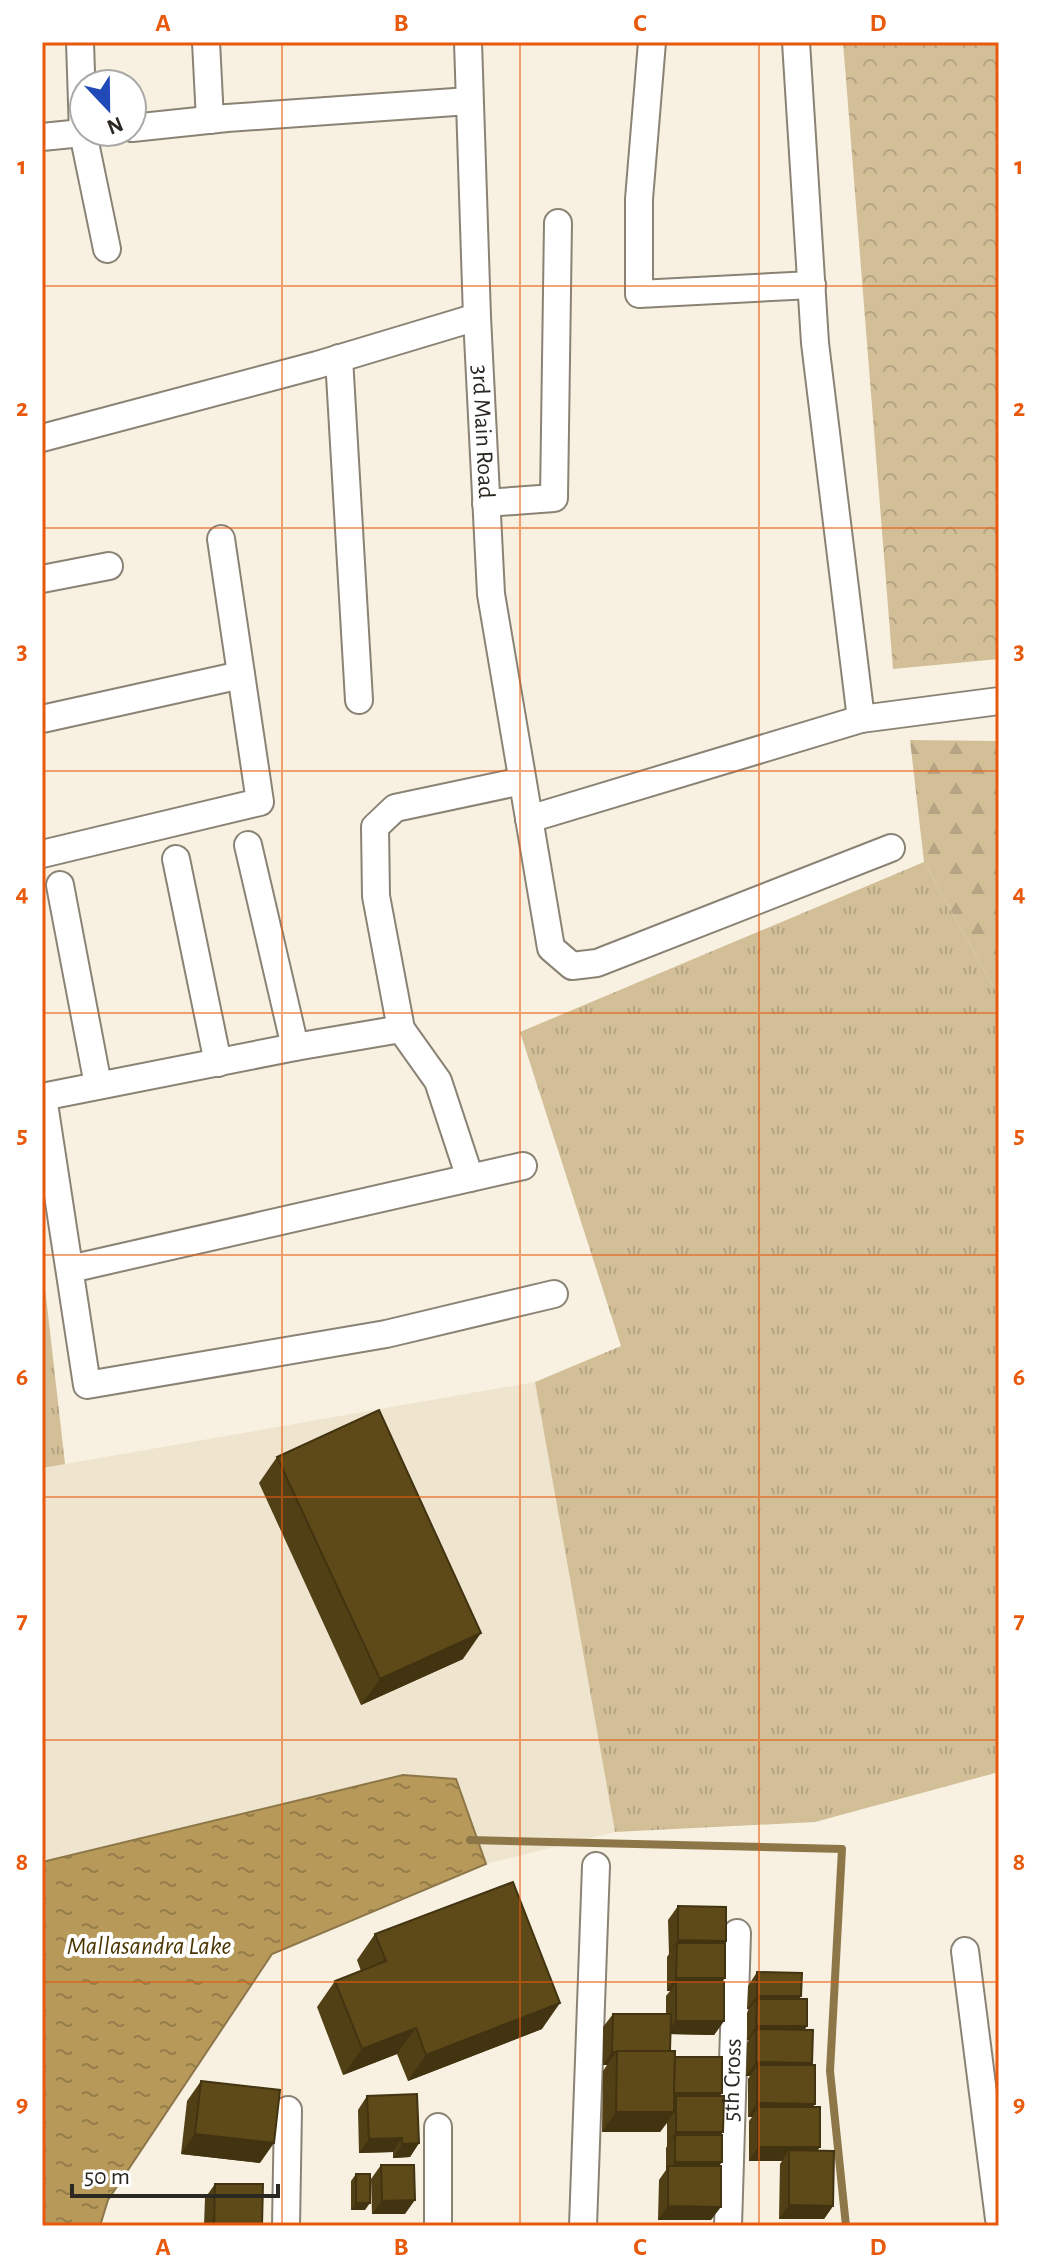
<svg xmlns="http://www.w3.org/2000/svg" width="1041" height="2268" font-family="'Alegreya Sans',sans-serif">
<defs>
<pattern id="grass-tufts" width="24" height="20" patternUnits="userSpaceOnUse" patternTransform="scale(2)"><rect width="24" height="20" fill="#d2bf98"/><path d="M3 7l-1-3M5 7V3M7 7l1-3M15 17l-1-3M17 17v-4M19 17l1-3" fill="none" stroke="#b4a483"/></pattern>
<pattern id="forest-firs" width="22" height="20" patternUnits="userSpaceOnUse" patternTransform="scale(2)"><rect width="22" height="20" fill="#d2bf98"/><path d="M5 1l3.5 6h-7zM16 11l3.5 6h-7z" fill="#b4a483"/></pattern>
<pattern id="park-crowns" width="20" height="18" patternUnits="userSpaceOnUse" patternTransform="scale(2)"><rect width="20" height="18" fill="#d2bf98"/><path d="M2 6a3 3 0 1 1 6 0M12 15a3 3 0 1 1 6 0" fill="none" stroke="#b4a483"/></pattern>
<pattern id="water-ripples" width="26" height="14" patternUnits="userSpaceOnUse" patternTransform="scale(2)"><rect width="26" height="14" fill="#b7995a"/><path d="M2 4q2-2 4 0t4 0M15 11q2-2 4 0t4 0" fill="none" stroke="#957d4a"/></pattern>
</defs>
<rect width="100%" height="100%" fill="#f8f1e1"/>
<!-- built -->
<path fill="#efe4ce" d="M535,1382L615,1832L486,1864L456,1779L42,1862V1468Z"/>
<!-- grass -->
<g fill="url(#grass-tufts)">
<path d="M924,862L999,997V1772L815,1822L615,1832L535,1382L621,1346L520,1032Z"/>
<path d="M42,1261L65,1464L42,1468Z"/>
</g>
<!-- forest -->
<path fill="url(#forest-firs)" d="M910,740L999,741V997L924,862Z"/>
<!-- park -->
<path fill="url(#park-crowns)" d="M843,42H999V659L893,669Z"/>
<!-- water -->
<path fill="url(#water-ripples)" stroke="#8d7749" stroke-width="2" d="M403,1775L456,1779L486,1864L272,1954L108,2200L100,2226H42V1862Z"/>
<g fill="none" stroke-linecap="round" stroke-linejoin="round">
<!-- stream -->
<path stroke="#8d7749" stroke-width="8" d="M470,1840L842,1849L830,2071L846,2226"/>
<defs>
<g id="minor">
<path d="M80,42L83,133L107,249"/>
<path d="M206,42L210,120"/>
<path id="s1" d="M468,42L477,317L491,594L551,948L572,966L597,963L891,848"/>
<path d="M652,42L639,199V294L812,285"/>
<path d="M796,42L815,343L861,719"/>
<path d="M132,128L227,118L469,101"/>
<path d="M42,137L92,132"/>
<path d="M339,358L359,700"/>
<path d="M42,438L317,365L477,317"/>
<path d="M486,503L554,498L558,223"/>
<path d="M42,579L109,566"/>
<path d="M42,719L241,675"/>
<path d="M529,819L861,719L999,701"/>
<path d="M248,845L295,1047"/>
<path d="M42,854L260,802L221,539"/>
<path d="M176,859L218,1063"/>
<path d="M60,885L98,1085"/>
<path d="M42,1097L295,1047L401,1029"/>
<path d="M43,1097L87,1385L386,1334L554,1294"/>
<path d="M470,1178L438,1081L401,1029L376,896L375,827L395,808L522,781"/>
<path d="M70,1269L523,1166"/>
<path d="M965,1951L999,2219"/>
<path d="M438,2127V2226"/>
<path d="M286,2226L288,2110"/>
<path d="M583,2226L596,1866"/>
<path id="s2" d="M728,2226L737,1933"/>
</g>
</defs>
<!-- minor casing -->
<use href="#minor" stroke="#8a8375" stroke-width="30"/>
<!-- minor -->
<use href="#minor" stroke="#fff" stroke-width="26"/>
</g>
<!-- wall -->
<g fill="#513f15">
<path d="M277,1457L463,1659L361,1705L259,1483Z"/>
<path d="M678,1906L724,1943L725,1978L722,1982L724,2021L714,2035L671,2034L670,2051L675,2057L722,2093L720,2096L721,2135L719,2166L711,2220H658L659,2180L666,2170V2148L667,2146V2123L660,2132H602L603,2071L607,2065H603V2027L613,2014H666V1996L670,1991H667V1957L669,1954L668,1920Z"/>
<path d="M375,1934L542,2029L408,2081L397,2054L343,2075L317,2007L335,1981L361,1971L357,1960Z"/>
<path d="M757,1972L801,1996L799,1999L807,2026L804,2030L810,2065L812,2107L818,2150L833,2206L824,2219H779L780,2164L782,2161H749V2121L752,2117H748V2079L750,2076H746L747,2043L749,2040H747V2013L749,2009H747L748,1986Z"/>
<path d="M201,2081L260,2163L181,2154L187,2101Z"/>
<path d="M367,2096L419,2143L410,2157L393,2158V2152L359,2153L358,2110Z"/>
<path d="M381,2165L405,2214H372L371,2179Z"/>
<path d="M356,2174L365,2210H351V2181Z"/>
<path d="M215,2184L262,2226H204L205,2198Z"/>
</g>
<!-- shaded-wall -->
<g fill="#423311">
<path d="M481,1633L463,1659L361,1705L380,1679Z"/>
<path d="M678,1940L726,1941L716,1954L677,1943L668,1954Z"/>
<path d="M676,1978H725L715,1991L676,1982L670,1991H667Z"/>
<path d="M757,1996H801L792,2010L757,1999L749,2009H747Z"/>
<path d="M560,2003L542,2029L408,2081L426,2055Z"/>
<path d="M676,2021H724L714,2035L666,2034Z"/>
<path d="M756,2026H807L797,2040L756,2029L749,2040H747Z"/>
<path d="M416,2028L397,2054L343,2075L362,2049Z"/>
<path d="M612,2052H616L607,2065H603Z"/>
<path d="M756,2062L812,2063L803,2076L758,2065L750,2076H746Z"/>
<path d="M674,2093H722L712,2107L676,2096L669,2106Z"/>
<path d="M757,2103L815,2104L805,2118L758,2107L752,2117H748Z"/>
<path d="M616,2112H674L660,2132H602Z"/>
<path d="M676,2132H723L713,2146L675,2135L666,2146Z"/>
<path d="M195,2134L274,2143L260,2163L181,2154Z"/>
<path d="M402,2138L393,2152L359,2153L369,2139Z"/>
<path d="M419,2143L410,2157L393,2158L402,2144Z"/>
<path d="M758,2147H820L810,2161L789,2150L782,2161H749Z"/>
<path d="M675,2162H722L712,2176L668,2172Z"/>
<path d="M415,2200L405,2214H372L382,2201Z"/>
<path d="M356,2203H370L365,2210H351Z"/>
<path d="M789,2205L833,2206L824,2219H779Z"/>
<path d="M668,2206L721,2207L711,2220H658Z"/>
</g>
<!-- building -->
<g fill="#5e4918" stroke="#423311" stroke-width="2">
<path d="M379,1410L481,1633L380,1679L277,1457Z"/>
<path d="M513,1882L560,2003L426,2055L416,2028L362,2049L335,1981L386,1961L375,1934Z"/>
<path d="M678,1906L726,1907V1941L678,1940Z"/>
<path d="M677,1943H725V1978H676Z"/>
<path d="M757,1972L802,1973L801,1996H757Z"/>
<rect x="676" y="1982" width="48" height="39"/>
<path d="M757,1999H807V2026H756Z"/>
<path d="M613,2014H671L670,2051L612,2052Z"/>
<path d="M756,2029L813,2030L812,2063L756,2062Z"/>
<path d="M617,2051H675L674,2112H616Z"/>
<path d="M675,2057H722V2093H674Z"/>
<path d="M758,2065H815V2104L757,2103Z"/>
<path d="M201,2081L280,2090L274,2143L195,2134Z"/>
<path d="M417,2094L419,2143L402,2144V2138L369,2139L367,2096Z"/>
<path d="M676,2096H724L723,2132H676Z"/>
<rect x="758" y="2107" width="62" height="40"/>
<rect x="675" y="2135" width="47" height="27"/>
<path d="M789,2150L834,2151L833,2206L789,2205Z"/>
<path d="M381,2165H414L415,2200L382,2201Z"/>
<path d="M668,2166H721V2207L668,2206Z"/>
<rect x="356" y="2174" width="14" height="29"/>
<path d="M215,2184H263L262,2226H214Z"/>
</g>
<!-- grid -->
<path fill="none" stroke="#e8590c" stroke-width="2" stroke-opacity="0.55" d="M282,42V2226M520,42V2226M759,42V2226M42,286H999M42,528H999M42,771H999M42,1013H999M42,1255H999M42,1497H999M42,1740H999M42,1982H999"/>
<g text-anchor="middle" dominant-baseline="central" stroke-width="8" stroke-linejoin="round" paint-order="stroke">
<!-- street labels -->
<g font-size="24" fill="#2b2822" stroke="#fff">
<text stroke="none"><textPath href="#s1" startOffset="390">3rd Main Road</textPath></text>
<text stroke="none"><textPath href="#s2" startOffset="146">5th Cross</textPath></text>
</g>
<!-- water labels -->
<g font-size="26" font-style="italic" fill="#4a3500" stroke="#fff">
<text x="149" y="1946">Mallasandra Lake</text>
</g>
</g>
<!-- border -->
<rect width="1041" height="2268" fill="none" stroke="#ffffff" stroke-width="88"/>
<!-- north arrow -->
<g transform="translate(108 108) rotate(158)"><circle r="38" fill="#ffffff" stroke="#aaa9a7" stroke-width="2"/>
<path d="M0-6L14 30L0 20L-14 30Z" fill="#214ab8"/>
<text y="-12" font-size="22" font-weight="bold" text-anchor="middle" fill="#2b2822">N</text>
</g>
<!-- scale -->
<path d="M72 2184v12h206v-12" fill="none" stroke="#2b2822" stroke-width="4"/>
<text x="84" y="2184" font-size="24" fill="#2b2822" stroke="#ffffff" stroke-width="6" paint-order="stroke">50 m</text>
<rect x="44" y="44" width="953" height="2180" fill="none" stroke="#e8590c" stroke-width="3"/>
<g font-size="26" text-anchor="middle" font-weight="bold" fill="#e8590c">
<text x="163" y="31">A</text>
<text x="401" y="31">B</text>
<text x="640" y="31">C</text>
<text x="878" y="31">D</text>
<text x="22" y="174">1</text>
<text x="1019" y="174">1</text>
<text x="22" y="416">2</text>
<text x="1019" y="416">2</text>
<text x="22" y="659">3</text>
<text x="1019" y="659">3</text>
<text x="22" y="901">4</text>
<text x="1019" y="901">4</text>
<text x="22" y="1143">5</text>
<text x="1019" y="1143">5</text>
<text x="22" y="1385">6</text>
<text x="1019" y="1385">6</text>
<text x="22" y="1628">7</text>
<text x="1019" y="1628">7</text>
<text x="22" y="1870">8</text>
<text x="1019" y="1870">8</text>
<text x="22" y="2112">9</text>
<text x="1019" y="2112">9</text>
<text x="163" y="2255">A</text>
<text x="401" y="2255">B</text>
<text x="640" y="2255">C</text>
<text x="878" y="2255">D</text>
</g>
</svg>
